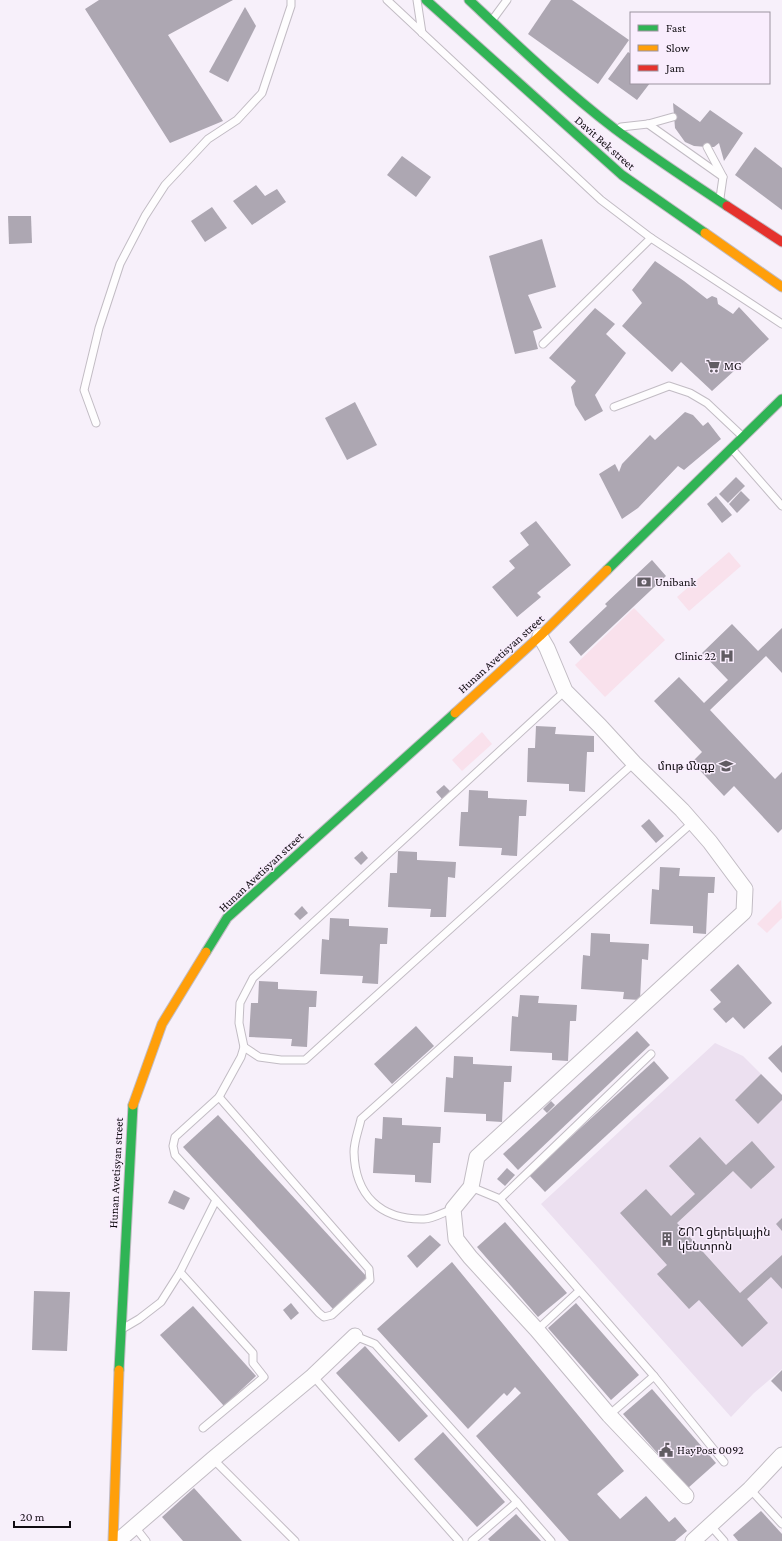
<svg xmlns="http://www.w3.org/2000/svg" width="782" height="1541" font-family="'Crimson Pro','Noto Sans Armenian',serif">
<rect width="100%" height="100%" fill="#f7f0fa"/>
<!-- built -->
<path fill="#ece0f0" d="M715,1043L743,1056L782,1095V1369L754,1393L731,1417L541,1204Z"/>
<!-- green -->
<g fill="#f9e1ec">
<path d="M729,552L741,566L689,611L677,597Z"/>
<path d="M634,608L665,640L605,697L575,665Z"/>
<path d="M482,732L492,744L462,771L452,760Z"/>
<path d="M781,900L782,918L767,933L757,924Z"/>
</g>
<!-- building -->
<g fill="#ada7b2">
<path d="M99,0H233L168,35L223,121L170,143L85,9Z"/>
<path d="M551,0H572L629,40L598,84L528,34Z"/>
<path d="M245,7L256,26L228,82L209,72Z"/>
<path d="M628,52L631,54V83H650L637,100L608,79Z"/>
<path d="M673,103L700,122L710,110L743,133L724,161L719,143L714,147H707L694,146L685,142L675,128Z"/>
<path d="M755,147L782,168V210L735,175Z"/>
<path d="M402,156L431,177L416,197L387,175Z"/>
<path d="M256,185L265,196L277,189L286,202L252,225L233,201Z"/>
<path d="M212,207L227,228L205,242L191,221Z"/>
<path d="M8,216H31L32,243L9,244Z"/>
<path d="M542,239L556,287L528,295L542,328L533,331L538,349L515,354L489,256Z"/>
<path d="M655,261L684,281L707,299L712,296L717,298L718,304L733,314L739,307L769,339L712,391L681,362L672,372L622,326L642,303L632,290Z"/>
<path d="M595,308L615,324L606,334L626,353L595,395L603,411L585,421L575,405L571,387L576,381L549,358Z"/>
<path d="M355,402L377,445L347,460L325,418Z"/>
<path d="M685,412L693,415L703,426L708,422L721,439L684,470L678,466L638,508L622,519L599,474L615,464L619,472L622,464L650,435L655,440Z"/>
<path d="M736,477L745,486L728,503L719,494Z"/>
<path d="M741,491L750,500L737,513L729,504Z"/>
<path d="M716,496L732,515L722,523L707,504Z"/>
<path d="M536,521L571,565L537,593L541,597L517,617L492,587L515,568L509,561L529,545L520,533Z"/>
<path d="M652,560L666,576L581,656L569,642L607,606L605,604Z"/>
<path d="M732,624L758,651L782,628V673L766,656L710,710L775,779L782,772V829L778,833L734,786L724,796L692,762L702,752L654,701L679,677L704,703L728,680L702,653Z"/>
<path d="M536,726L556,727L555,734L594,736V752H587L585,792L569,791V784L527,782L528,748H535Z"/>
<path d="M444,785L450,791L442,799L436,792Z"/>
<path d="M469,790L488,791V798L527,800L526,816H519L517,856L501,855L502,848L459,846L461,812H468Z"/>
<path d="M649,819L664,836L656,843L641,826Z"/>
<path d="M362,851L368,858L361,865L354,858Z"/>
<path d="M398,851L417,852V860L456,862L455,878L448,877L446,917H430L431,909L388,907L390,873H397Z"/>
<path d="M660,867L680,868L679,876L715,877L714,893H708L706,934L693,933V926L650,924L652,889L659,890Z"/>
<path d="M302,906L308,913L300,920L294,914Z"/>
<path d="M330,918L349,919V926L388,928L387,944H380L378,984L362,983L363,976L320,974L322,939L329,940Z"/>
<path d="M591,933L610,934V942L649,944L648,960L642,959L640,1000L623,999L624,992L581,989L583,955L590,956Z"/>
<path d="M738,964L772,1003L744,1029L733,1017L726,1023L713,1009L721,1002L710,990Z"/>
<path d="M259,981L278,982V989L317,991L316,1007H309L307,1047L291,1046L292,1039L249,1037L251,1003H258Z"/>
<path d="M520,995L539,996L538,1003L577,1005L576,1021H570L568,1061L552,1060V1053L510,1051L512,1016L518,1017Z"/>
<path d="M416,1026L434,1046L392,1084L374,1064Z"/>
<path d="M637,1031L650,1045L518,1170L503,1154Z"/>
<path d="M782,1045V1073L768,1058Z"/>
<path d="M454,1056L473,1057V1064L512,1066L511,1082H504L502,1122L486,1121V1114L444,1112L446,1077L453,1078Z"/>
<path d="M654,1061L669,1078L545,1192L529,1175Z"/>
<path d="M761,1074L782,1095V1100L758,1124L735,1100Z"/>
<path d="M551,1101L555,1105L547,1113L543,1109Z"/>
<path d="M218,1115L367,1277L333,1309L183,1147Z"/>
<path d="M383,1117L402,1118V1125L441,1127L440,1143H433L431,1183L415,1182V1175L373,1173L375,1138L382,1139Z"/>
<path d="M700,1137L726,1165L752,1141L775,1167L751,1189L733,1171L677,1223L740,1293L782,1255V1289L771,1277L747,1299L768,1323L742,1347L699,1300L689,1309L657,1274L667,1265L620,1213L646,1189L671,1216L695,1194L669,1166Z"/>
<path d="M507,1168L515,1175L505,1186L497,1179Z"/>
<path d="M174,1190L190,1198L184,1210L168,1203Z"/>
<path d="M782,1218V1231L776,1224Z"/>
<path d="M505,1222L567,1293L538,1317L477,1247Z"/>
<path d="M430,1235L441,1245L417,1268L407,1256Z"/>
<path d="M452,1262L624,1471L597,1494L620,1519L646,1496L669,1522L675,1517L687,1531L675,1541H569L476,1436L521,1393L515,1387L507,1396L504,1393L468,1429L377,1329Z"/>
<path d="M34,1291L70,1292L67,1351L32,1350Z"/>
<path d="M291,1303L299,1313L291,1320L283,1310Z"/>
<path d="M576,1303L639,1375L611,1400L548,1328Z"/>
<path d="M193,1306L256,1376L224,1406L160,1335Z"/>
<path d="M365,1346L428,1416L399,1442L336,1373Z"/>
<path d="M782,1370V1392L771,1381Z"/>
<path d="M652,1389L716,1463L688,1488L623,1414Z"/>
<path d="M443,1432L505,1502L477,1527L414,1459Z"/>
<path d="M194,1488L242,1541H183L162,1517Z"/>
<path d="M761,1511L782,1534V1541H738L733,1535Z"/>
<path d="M516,1514L541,1541H490L488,1539Z"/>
</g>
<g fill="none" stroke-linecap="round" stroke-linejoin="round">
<defs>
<g id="lane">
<path d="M387,0L601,200L651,238L782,324"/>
<path d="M417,0L422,33"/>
<path d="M493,19L507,0"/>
<path d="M648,124L723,177"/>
<path d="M621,127L648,124L673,117"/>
<path d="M707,147L723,177L720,198"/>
<path d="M543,344L651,238"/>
<path d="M614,407L669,386L690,393L707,403L742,436"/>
<path d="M96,423L84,390L99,328L120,264L145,216L165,185L208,139L237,120L262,93L291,6V0"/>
<path d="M732,449L782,506"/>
<path d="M565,691L253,978L240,1003L239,1023L244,1047L259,1057L281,1060H305L634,763"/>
<path d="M219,1097L241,1057L244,1047"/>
<path d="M471,1187L500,1199L651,1054"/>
<path d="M500,1199L654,1376"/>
<path d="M453,1209C444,1212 433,1219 424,1219C380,1220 355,1195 354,1152C354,1141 359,1129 361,1119L692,823"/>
<path d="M180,1272L253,1353V1363L264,1377L203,1428"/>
<path d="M122,1329L139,1319L161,1302L180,1272L216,1200L319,1313L324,1317L332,1315L370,1280L369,1269L219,1097L175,1137L173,1146L175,1155L216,1200"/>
<path d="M537,1330L579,1291"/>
<path d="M355,1336L375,1344L517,1502L472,1541"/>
<path d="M313,1376L459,1541"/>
<path d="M609,1415L654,1376L724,1462"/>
<path d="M213,1459L295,1541"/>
<path d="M750,1489L782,1524"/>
<path d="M517,1502L551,1541"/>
<path d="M710,1525L724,1541"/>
<path d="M135,1527L146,1541"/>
</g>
<g id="street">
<path d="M540,636L547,648L565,691L600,726L634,763L682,810L710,842L733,873L745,889L744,912L477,1157L471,1187L453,1209L456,1239L470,1257L537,1330L609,1415L686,1496"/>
<path d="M118,1541L213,1459L313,1376L355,1336"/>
<path d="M693,1541L750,1489L782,1455"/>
</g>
<g id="fast">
<path d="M426,0L622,175L705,233"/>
<path d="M469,0C516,44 563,89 615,129C651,156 689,181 727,206"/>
<path d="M607,570L782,399"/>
<path d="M206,952L227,918L455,713"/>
<path d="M119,1370L133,1105"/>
</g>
<g id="slow">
<path d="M705,233L782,287"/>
<path d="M455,713L540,636L607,570"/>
<path d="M133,1105L162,1024L206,952"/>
<path d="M113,1541L119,1370"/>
</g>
<path id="jam" d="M727,206L782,242"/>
</defs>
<!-- lane casing -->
<use href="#lane" stroke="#c2bcc4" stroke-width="9"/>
<!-- street casing -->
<use href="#street" stroke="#c2bcc4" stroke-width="17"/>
<!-- fast casing -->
<use href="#fast" stroke="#c2bcc4" stroke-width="11"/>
<!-- slow casing -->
<use href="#slow" stroke="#c2bcc4" stroke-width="11"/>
<!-- jam casing -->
<use href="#jam" stroke="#c2bcc4" stroke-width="11"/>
<!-- lane -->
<use href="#lane" stroke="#fefdfe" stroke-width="7"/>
<!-- street -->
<use href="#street" stroke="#fefdfe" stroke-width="15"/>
<!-- fast -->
<use href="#fast" stroke="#30b455" stroke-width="9"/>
<!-- slow -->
<use href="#slow" stroke="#ff9f0a" stroke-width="9"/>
<!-- jam -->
<use href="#jam" stroke="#e5322d" stroke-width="9"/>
</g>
<!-- icons -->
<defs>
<symbol id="supermarket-bare" viewBox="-9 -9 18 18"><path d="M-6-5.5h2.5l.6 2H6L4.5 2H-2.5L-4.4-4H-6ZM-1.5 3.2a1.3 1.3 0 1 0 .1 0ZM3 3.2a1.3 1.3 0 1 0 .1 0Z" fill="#615c63" stroke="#f9edfd" stroke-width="2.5" paint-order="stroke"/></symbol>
<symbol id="bank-bare" viewBox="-9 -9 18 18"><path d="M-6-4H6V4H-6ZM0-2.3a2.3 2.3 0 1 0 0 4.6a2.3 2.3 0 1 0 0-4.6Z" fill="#615c63" stroke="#f9edfd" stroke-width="2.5" paint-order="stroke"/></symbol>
<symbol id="hospital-bare" viewBox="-9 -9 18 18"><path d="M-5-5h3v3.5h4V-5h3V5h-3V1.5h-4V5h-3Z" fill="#615c63" stroke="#f9edfd" stroke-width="2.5" paint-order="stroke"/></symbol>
<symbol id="school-bare" viewBox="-9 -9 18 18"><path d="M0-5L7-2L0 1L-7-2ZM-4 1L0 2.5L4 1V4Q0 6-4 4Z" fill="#615c63" stroke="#f9edfd" stroke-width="2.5" paint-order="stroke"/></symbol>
<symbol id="building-bare" viewBox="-9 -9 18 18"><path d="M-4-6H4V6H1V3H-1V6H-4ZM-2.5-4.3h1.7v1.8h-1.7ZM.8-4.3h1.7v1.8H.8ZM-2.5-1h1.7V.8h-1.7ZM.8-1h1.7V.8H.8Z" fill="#615c63" stroke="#f9edfd" stroke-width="2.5" paint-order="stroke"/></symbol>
<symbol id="civic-bare" viewBox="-9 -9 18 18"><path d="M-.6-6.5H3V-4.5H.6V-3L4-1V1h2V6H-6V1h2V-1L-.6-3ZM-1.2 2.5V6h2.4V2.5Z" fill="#615c63" stroke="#f9edfd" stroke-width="2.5" paint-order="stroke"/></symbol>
</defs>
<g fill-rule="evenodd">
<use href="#supermarket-bare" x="703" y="356" width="20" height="20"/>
<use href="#bank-bare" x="634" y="572" width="20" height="20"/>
<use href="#hospital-bare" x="717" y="646" width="20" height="20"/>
<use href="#school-bare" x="716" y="756" width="20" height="20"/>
<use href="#building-bare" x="657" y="1229" width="20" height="20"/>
<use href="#civic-bare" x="656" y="1440" width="20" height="20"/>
</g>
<g text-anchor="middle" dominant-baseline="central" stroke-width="3" stroke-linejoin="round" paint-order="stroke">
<!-- street labels -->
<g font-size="12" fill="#100c11" stroke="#f9edfd">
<text transform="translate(605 143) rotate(41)">Davit Bek street</text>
<text transform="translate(501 654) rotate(-42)">Hunan Avetisyan street</text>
<text transform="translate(261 872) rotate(-43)">Hunan Avetisyan street</text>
<text transform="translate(116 1173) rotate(-87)">Hunan Avetisyan street</text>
</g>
<!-- poi labels -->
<g font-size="12" fill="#100c11" stroke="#f9edfd" text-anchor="start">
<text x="724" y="366">MG</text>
<text x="655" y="582">Unibank</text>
<text x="716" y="656" text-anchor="end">Clinic 22</text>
<text x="715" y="766" text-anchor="end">մութ մնգք</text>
<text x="678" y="1232">ՇՈՂ ցերեկային<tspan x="678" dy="14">կենտրոն</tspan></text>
<text x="677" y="1450">HayPost 0092</text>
</g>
</g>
<!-- legend -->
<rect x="630" y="12" width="140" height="72" fill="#f9edfd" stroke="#9c939f"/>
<rect x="638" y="25" width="20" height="6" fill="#30b455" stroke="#9c939f"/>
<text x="666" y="32" font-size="12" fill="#100c11">Fast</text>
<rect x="638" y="45" width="20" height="6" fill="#ff9f0a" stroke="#9c939f"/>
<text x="666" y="52" font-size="12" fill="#100c11">Slow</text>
<rect x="638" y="65" width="20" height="6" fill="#e5322d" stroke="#9c939f"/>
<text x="666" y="72" font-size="12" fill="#100c11">Jam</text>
<!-- scale -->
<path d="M14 1521v6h56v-6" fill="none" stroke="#100c11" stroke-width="2"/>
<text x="20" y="1521" font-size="12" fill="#100c11" stroke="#f9edfd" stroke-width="3" paint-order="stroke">20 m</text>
</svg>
